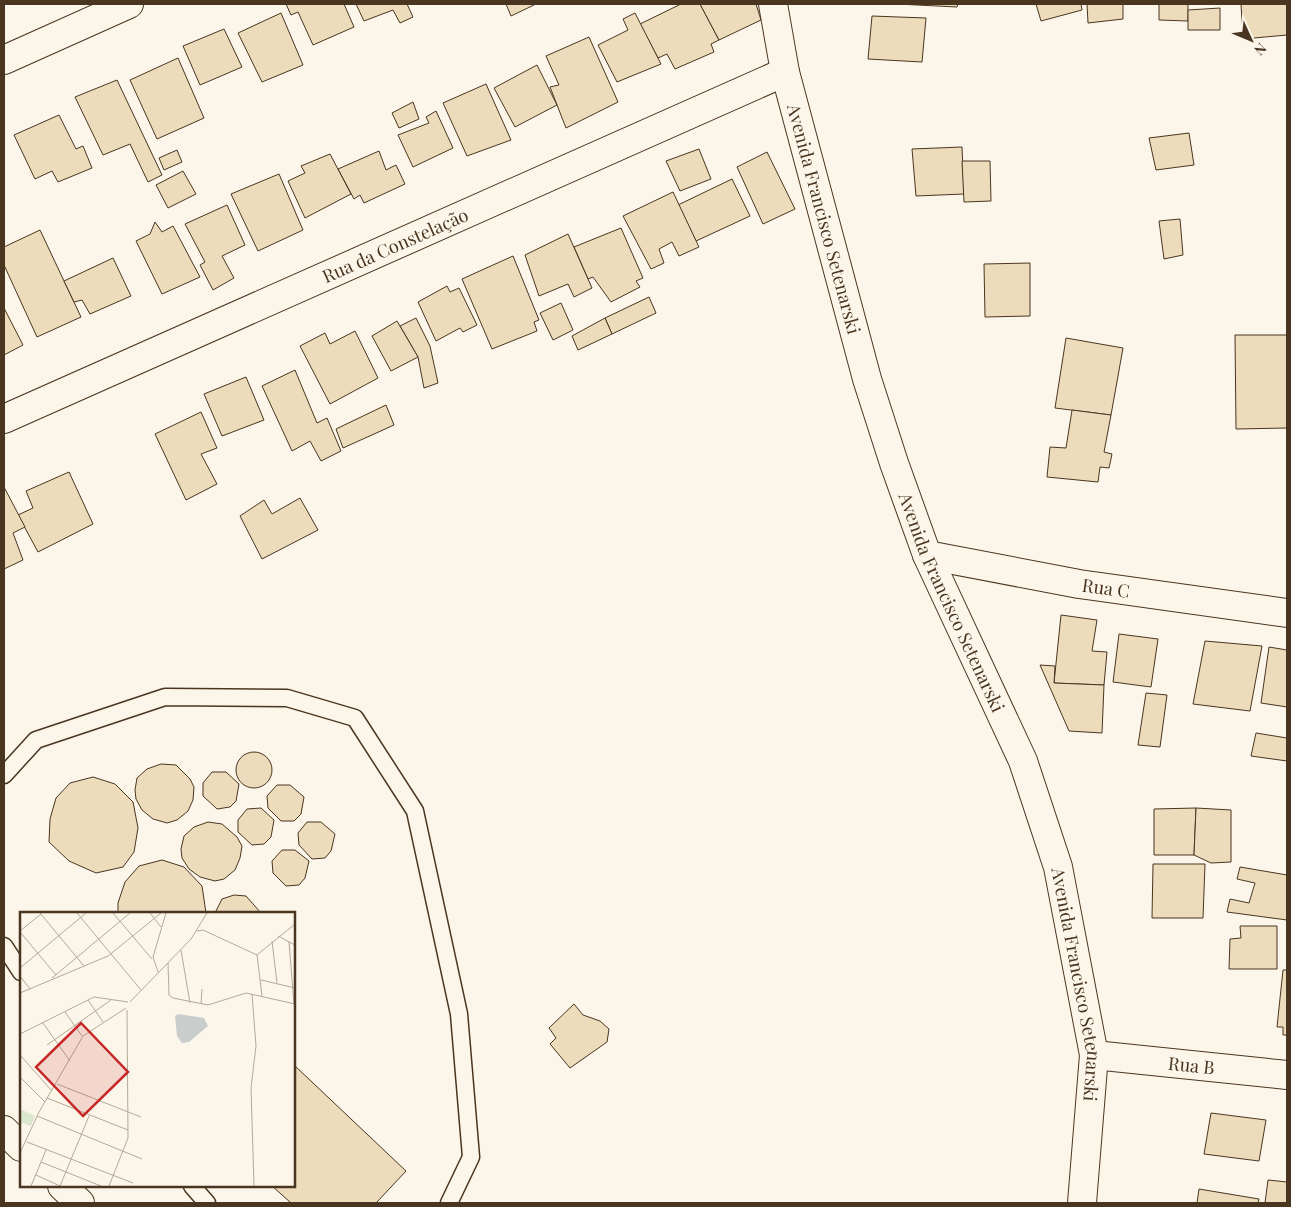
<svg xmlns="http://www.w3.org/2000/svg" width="1291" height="1207" font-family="'Playfair Display',serif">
<rect width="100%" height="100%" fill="#fbf6e9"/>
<!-- building -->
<g fill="#ecdcbc" stroke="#4a3520">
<path d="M286,4H344L354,27L313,45L298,12L291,15Z"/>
<path d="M356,4H407L413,17L400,23L393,10L364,21Z"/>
<path d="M506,4H534V5L511,16Z"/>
<path d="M681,4H700L719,40L711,44L714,52L675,69L667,54L658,58L640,24Z"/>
<path d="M700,4H756L761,20L719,40Z"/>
<path d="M897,4H958L957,7Z"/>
<path d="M1036,4H1081L1082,10L1041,21Z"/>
<path d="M1087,4H1123V19L1088,23Z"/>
<path d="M1159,4H1188V21L1159,20Z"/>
<path d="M1241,4H1287V35L1243,39Z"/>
<path d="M1220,8V30H1188V10Z"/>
<path d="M281,13L303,65L262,82L238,33Z"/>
<path d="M635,13L661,64L617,82L598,45L628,30L623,19Z"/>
<path d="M872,16L926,18L922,62L868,59Z"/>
<path d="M224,29L242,67L200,85L183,46Z"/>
<path d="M589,37L618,102L566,128L550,87L559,85L546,56Z"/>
<path d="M178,58L204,118L157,139L130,80Z"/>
<path d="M537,65L557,105L515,127L494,88Z"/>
<path d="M117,80L162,175L148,182L130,144L103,155L75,97Z"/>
<path d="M486,84L511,140L467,156L443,103Z"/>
<path d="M413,102L419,119L399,128L392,113Z"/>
<path d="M436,111L453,148L413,167L398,135L429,123L426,117Z"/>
<path d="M59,115L76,149L83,146L92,168L58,182L52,171L35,179L14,135Z"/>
<path d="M1189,133L1194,165L1156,170L1149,138Z"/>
<path d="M962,147L964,194L916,196L912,149Z"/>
<path d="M699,149L711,179L680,191L666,161Z"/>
<path d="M177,150L182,162L164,170L159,158Z"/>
<path d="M379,151L386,170L396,165L405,184L364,203L360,195L354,199L338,169Z"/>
<path d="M767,152L795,209L763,224L737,167Z"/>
<path d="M330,154L351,194L305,218L288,181L305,173L301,166Z"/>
<path d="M962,161H990L991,201L964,202Z"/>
<path d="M183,171L196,194L168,208L156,185Z"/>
<path d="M279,174L303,230L258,251L231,194Z"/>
<path d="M732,179L750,216L696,241L678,205Z"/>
<path d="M673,192L699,247L679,256L672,242L659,249L664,263L651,269L623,216Z"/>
<path d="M227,205L245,245L222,256L234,278L213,290L200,265L205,262L185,224Z"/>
<path d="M1180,219L1183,255L1164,259L1159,221Z"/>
<path d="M155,222L162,232L173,226L200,277L162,294L136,241L150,234Z"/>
<path d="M621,228L643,278L636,281L640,287L611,302L593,277L588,279L574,247Z"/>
<path d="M40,230L81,317L37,337L4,265V247Z"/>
<path d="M568,234L592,288L574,297L568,284L539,296L525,255Z"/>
<path d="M513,256L539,320L534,322L537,331L492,349L462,279Z"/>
<path d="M113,258L131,296L90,314L82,300L74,302L64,281Z"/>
<path d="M1030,263V316L985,317L984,264Z"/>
<path d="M447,286L450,292L459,288L477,325L463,332L460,328L436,341L418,302Z"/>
<path d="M649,297L656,313L612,334L605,318Z"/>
<path d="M561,303L573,330L553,340L540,313Z"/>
<path d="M4,308L23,345L4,355Z"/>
<path d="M416,318L430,346L438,383L424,388L418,357L400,326Z"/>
<path d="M605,318L612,334L578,350L572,336Z"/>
<path d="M397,321L418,357L391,371L372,336Z"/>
<path d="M355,331L378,378L330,404L300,346L325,333L330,344Z"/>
<path d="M1235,335H1287V428L1236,429Z"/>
<path d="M1066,338L1123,348L1111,415L1055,408Z"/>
<path d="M295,370L317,423L327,418L341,451L321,461L310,441L292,451L262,386Z"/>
<path d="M246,377L264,420L222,436L204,394Z"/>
<path d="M386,405L394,425L343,448L336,429Z"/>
<path d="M1072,410L1111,415L1104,452L1112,454L1109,468L1100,467L1098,482L1047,477L1050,447L1066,448Z"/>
<path d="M201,412L217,448L201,454L217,484L186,500L155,434Z"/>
<path d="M69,472L93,524L38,552L18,515L33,508L26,491Z"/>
<path d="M4,487L25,527L13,533L23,560L4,569Z"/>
<path d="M300,498L318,530L262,559L240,516L264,500L272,514Z"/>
<path d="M1061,615L1097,620L1092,651L1107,652L1104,685L1054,683Z"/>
<path d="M1119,634L1158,639L1151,687L1113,682Z"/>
<path d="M1205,641L1262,646L1250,711L1193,704Z"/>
<path d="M1269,647L1287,650V707L1261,703Z"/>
<path d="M1040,665L1055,666L1054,683L1104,685L1102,733L1069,731Z"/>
<path d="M1146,693L1167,695L1160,747L1138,745Z"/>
<path d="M1256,733L1287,738V761L1251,756Z"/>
<circle cx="254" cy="770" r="18"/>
<path d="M161,764L176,765L190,779L194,787L193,800L188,811L177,820L167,823L153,819L142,810L136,799L135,790L137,778L147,769Z"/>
<path d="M212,772H226L239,784L236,801L230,807L217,809L203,796V783Z"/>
<path d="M93,777L115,784L133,802L138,828L134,852L123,867L96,873L69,861L49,842L50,819L56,798L70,783Z"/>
<path d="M277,785H290L304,797L301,814L294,821H281L268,808L267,796Z"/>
<path d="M261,808L274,820L271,837L264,844L252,845L238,832V820L247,809Z"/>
<path d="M1196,808L1194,855H1154V809Z"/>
<path d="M1196,808L1231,810V862L1211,863L1194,855Z"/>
<path d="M208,822L222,824L237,837L242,846L240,858L235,870L224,879L215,881L200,877L189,869L182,858L181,849L184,836L194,827Z"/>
<path d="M307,822H321L335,834L331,851L325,858L312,859L299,845L298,833Z"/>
<path d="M282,850H295L309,861L305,878L299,885L286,886L273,873L272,861Z"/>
<path d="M162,860L184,867L202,886L206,913H118V903L125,882L139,866Z"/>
<path d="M1153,864H1205L1203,918H1152Z"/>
<path d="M1240,867L1287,875V920L1227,912L1230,899L1249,903L1255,883L1237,879Z"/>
<path d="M234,895L246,896L261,913H215L222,899Z"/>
<path d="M1240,926H1277V969H1229L1230,939L1241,938Z"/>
<path d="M1283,970H1287V1035H1283V1027H1277Z"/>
<path d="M574,1004L583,1015L600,1021L609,1029L607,1042L570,1068L550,1044L556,1038L549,1028Z"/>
<path d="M294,1065L406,1171L376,1203H291L272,1186H294Z"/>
<path d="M1211,1113L1266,1120L1259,1161L1204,1154Z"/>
<path d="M1268,1180L1287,1182V1203H1265Z"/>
<path d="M1199,1189L1259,1199L1258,1203H1197Z"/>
</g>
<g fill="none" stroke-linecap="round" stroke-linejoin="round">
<defs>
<g id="lane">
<path d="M4,775L36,740L165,697L287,698L355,718L415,811L459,1014L471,1157L449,1203"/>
<path d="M4,946L21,972"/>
<path d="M192,1186L207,1203"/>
</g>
<g id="street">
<path d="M4,60L129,4"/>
<path id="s1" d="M4,419L785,72"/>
<path id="s2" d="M927,555L1079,584L1287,613"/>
<path id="s3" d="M1094,1055L1287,1075"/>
<path d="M4,1130L21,1147"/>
<path d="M62,1186L80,1203"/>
</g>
<g id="secondary">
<path id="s4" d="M773,4L785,72L867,379L894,463L927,555L1023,761L1058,867L1094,1055L1082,1203"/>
</g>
</defs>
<!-- lane casing -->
<use href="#lane" stroke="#4a3520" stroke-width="19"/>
<!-- street casing -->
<use href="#street" stroke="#4a3520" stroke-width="30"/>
<!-- secondary casing -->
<use href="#secondary" stroke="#4a3520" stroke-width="30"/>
<!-- lane -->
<use href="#lane" stroke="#fbf6e9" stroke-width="16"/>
<!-- street -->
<use href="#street" stroke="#fbf6e9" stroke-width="28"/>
<!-- secondary -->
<use href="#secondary" stroke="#fbf6e9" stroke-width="28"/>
</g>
<g text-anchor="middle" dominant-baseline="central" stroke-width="4" stroke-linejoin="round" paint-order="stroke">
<!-- street labels -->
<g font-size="18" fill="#4a3520" stroke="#fbf6e9">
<text stroke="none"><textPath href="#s4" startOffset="221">Avenida Francisco Setenarski</textPath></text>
<text stroke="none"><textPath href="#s1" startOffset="428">Rua da Constelação</textPath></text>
<text stroke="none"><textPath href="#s2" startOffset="182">Rua C</textPath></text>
<text stroke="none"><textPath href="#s4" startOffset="626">Avenida Francisco Setenarski</textPath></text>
<text stroke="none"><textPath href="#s4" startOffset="1031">Avenida Francisco Setenarski</textPath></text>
<text stroke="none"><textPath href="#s3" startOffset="98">Rua B</textPath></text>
</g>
</g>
<!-- overview -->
<g transform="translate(20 912)">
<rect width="275" height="275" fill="#fbf6e9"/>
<path d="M0,197L15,204L11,214L0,210Z" fill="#dce7d0"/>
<path d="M158,102L184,106L188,114L169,130L162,131L157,124L155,104Z" fill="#c9cecd"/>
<path fill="none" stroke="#b4a999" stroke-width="1" d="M20,1L64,54M57,1L121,78M93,1L132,47M130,1L141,15M0,19L21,2M177,19L183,18L237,43M0,20L36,63M258,24L275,33M252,29L257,71M269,30L274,92M161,38L170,91M237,43L275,12M237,43L242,84M148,51L149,83L153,86L188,93L226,81L275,92M0,56L66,1M138,60L133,45L146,1M0,64L10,77M32,66L110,1M241,68L275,76M0,81L88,44L141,1M232,82L236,134L231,176L234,274M68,88L83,110M110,90L171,27L187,1M181,92L182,77M45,100L62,124M23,111L50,149M0,122L74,85L108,90M27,133L91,88M0,143L32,179M0,165L25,190M37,172L121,205M27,186L108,218M17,204L122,247M7,230L113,271M0,241L19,200L63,124L106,96M21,250L81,274M16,263L40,274M11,274L26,238M40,274L69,204M89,274L108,226L107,98"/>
<path fill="#c62828" fill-opacity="0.15" stroke="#c62828" stroke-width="2.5" d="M61,111L108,160L63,204L16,155Z"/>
<rect width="275" height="275" fill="none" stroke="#4a3520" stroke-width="2.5"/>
</g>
<!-- border -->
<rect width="1291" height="1207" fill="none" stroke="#4a3520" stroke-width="10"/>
<!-- north arrow -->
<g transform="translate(1251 40) rotate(134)" stroke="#fbf6e9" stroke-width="4" paint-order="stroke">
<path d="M0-4L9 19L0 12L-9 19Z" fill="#4a3520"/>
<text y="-8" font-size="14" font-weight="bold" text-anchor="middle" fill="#4a3520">N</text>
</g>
</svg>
